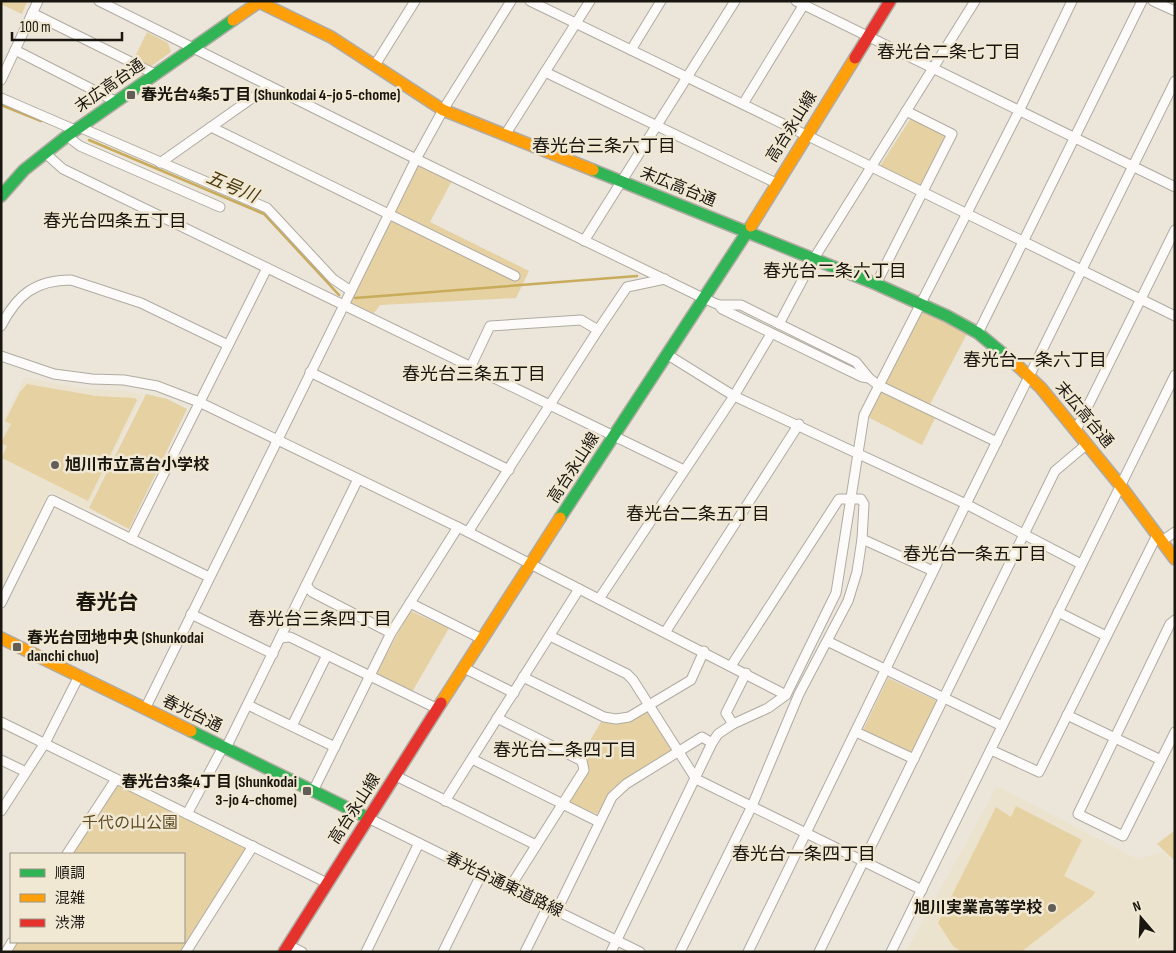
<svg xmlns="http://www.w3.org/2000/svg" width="1176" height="953" font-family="'Sofia Sans Condensed','Noto Sans JP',sans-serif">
<rect width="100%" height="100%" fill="#ebe5da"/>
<!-- built -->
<g fill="#ece3ce">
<path d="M25,377L78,388L125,391L143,394L87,509L50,491L1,588V439L6,430L4,418Z"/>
<path d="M997,786L1137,859L1163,852L1175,865V952H906Z"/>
</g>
<!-- green -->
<g fill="#e5d1a2">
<path d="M1,1H27L22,14L1,4Z"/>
<path d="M147,32L168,43L171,52L150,67L134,59Z"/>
<path d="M911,118L947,136L920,187L880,166Z"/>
<path d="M416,159L454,177L430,222L529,271L516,298L380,305L371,317L344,306Z"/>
<path d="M921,304L970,328L928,408L938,412L922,445L864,415Z"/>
<path d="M27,384L96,396L135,398L137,400L88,501L2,458L7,446L1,443L11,424L5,421L20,392Z"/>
<path d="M146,394L167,399L187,409L129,529L89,508Z"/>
<path d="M410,611L449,628L412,692L376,674Z"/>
<path d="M888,678L937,701L912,754L863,730Z"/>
<path d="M648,712L672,751L633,774L612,789L597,814L569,802L587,762L582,754L601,722C620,726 631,721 648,712Z"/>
<path d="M118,782L249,846L182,952H8L15,942H184V854H71Z"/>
<path d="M1016,806L1082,840L1064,876L1095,892L1092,897L1021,952H962L953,946L938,923L996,807L1011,817Z"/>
<path d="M1175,830V861L1157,844Z"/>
</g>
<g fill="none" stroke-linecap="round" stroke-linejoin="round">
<!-- stream -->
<g stroke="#c9ac5b" stroke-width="2.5">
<path d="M1,105L41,121"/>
<path d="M89,140L264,214L339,295"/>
<path d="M355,298L637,276"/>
</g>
<defs>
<g id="street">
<path d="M99,1L416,159L703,298L719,305H741L856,362L869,378L878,385L997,442"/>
<path d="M530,1C746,105 960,210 1175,316"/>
<path d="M796,1L1175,187"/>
<path d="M1153,1L1175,11"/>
<path d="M32,13L155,74"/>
<path d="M15,50L117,102"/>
<path d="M631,50L661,1"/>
<path d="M375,65L415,1"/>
<path d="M545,72L776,183"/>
<path d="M1,80L38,1"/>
<path d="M1,98L75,130"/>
<path d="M743,104L806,1"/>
<path d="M79,127L267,208L333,279L351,291"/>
<path d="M211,127L515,276"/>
<path d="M505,135L590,1"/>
<path d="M67,136L80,146L220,207"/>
<path d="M45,153L63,169L684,470"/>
<path d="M160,163L269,86"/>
<path d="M584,241L735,1"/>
<path d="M876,284L952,134L906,111"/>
<path d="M719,305L722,309L862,377L869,378"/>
<path d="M779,324L813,260L975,1"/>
<path d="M1,326C17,295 35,280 71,280L141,303L228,345"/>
<path d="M598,330L627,287L665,279"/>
<path d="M978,333L1142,1"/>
<path d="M668,355L734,396L966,504L1081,564"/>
<path d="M1,356L54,374L92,379L124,380L157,386L199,402L468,532L786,695"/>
<path d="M310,372L509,470"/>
<path d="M1076,430L1175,230"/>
<path d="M468,532L598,330L581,320L490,326L471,366"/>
<path d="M131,539L267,268"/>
<path d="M862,539L933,571"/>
<path d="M1162,541L1175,532"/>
<path d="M306,585L312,592L391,633"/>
<path d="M599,599L734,396L771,334"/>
<path d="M1,603L52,500L209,577"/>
<path d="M410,603L482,639"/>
<path d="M1058,612L1106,636"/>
<path d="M191,614L273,654"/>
<path d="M1175,620L1170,624L1078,814L1123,836L1175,732"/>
<path d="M666,631L799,424"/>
<path d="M550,636L627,674L633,680L696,779L922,890"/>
<path d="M280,638L290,637L438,709"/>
<path d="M829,642L1002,726"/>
<path d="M464,668L514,693"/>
<path d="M523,677L604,717L616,719L629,717L691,680L704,651"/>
<path d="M248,705L335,747"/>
<path d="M145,709L416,159L443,110L511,1"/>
<path d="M1067,715L1161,760"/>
<path d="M497,718L582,761L584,770L510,887"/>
<path d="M1,722L327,883"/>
<path d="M733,724L768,708L786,695L836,593L864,415L1019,111L1072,1"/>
<path d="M292,726L327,655"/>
<path d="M856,732L914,759"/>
<path d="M226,748L358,479"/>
<path d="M991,750L1039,772L1157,535"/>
<path d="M472,759L599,822"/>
<path d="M1,760L26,772"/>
<path d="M396,776L536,845"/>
<path d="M313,791L391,633L458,527"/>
<path d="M445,801L579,589"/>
<path d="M1,811L45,743L79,676"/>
<path d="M187,814L223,747"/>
<path d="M368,818L640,952"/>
<path d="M67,854L116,779"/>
<path d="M557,910L612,797L626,784L702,737L712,743"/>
<path d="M288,945L302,952"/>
<path d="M6,952L12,942"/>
<path d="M186,952L253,846"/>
<path d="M366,952L419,843"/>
<path d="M443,952L482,873"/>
<path d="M525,952L548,906"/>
<path d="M611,952L712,743L718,734L733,724L726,713L746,673"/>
<path d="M680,952L752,806L799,694L848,601L857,572L862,539L864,504L861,499H839L731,666"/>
<path d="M748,952L966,504L1175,81"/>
<path d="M819,952L1055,471L1087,444"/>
<path d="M891,952L1175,375"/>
</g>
<g id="fast">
<path d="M593,170L876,284L947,316L978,333L1018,366"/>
<path d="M1,196L24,170L67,136L233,20"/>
<path d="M560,518L751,226"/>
<path d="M191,731L368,818"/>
</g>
<g id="slow">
<path d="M233,20L259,2L331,37L443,110L593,170"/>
<path d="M751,226L855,58"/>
<path d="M1018,366L1041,388L1120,485L1175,559"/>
<path d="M1,638L191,731"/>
<path d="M441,703L560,518"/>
</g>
<g id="jam">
<path d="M855,58L890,1"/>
<path d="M284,952L441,703"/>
</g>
</defs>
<!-- street casing -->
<use href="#street" stroke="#b0aba2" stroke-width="11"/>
<!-- fast casing -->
<use href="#fast" stroke="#b0aba2" stroke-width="14"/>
<!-- slow casing -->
<use href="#slow" stroke="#b0aba2" stroke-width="14"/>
<!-- jam casing -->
<use href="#jam" stroke="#b0aba2" stroke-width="14"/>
<!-- street -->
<use href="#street" stroke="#fcfbf9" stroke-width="9"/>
<!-- fast -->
<use href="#fast" stroke="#30b455" stroke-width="11"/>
<!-- slow -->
<use href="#slow" stroke="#ff9f0a" stroke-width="11"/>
<!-- jam -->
<use href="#jam" stroke="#e5322d" stroke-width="11"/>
</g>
<!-- markers -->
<g fill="#625e56" stroke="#f1e8d4" stroke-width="2">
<rect x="126" y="90" width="10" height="10" rx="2.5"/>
<circle cx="55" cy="465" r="5"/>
<rect x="12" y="642" width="10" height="10" rx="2.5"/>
<rect x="302" y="786" width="10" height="10" rx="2.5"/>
<circle cx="1052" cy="908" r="5"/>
</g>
<g text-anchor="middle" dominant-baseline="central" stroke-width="5" stroke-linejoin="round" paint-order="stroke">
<!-- street labels -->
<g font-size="16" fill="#19160f" stroke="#f1e8d4">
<text transform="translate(110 86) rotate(-35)">末広高台通</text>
<text transform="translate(792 127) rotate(-58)">高台永山線</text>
<text transform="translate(678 187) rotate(22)">末広高台通</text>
<text transform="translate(1084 415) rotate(50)">末広高台通</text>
<text transform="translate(574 468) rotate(-57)">高台永山線</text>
<text transform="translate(192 714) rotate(26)">春光台通</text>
<text transform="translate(355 809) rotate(-57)">高台永山線</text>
<text transform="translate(504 885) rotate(26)">春光台通東道路線</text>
</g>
<!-- poi labels -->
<g font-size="16" font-weight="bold" fill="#19160f" stroke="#f1e8d4" text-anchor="start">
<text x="141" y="95">春光台4条5丁目 (Shunkodai 4-jo 5-chome)</text>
<text x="65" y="465">旭川市立高台小学校</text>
<text x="27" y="638">春光台団地中央 (Shunkodai<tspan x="27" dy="18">danchi chuo)</tspan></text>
<text x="297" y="782" text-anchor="end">春光台3条4丁目 (Shunkodai<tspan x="297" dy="18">3-jo 4-chome)</tspan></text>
<text x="1042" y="908" text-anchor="end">旭川実業高等学校</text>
</g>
<!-- park labels -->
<g font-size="16" fill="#5d4c22" stroke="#f1e8d4">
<text x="130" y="823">千代の山公園</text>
</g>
<!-- neighbourhood labels -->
<g font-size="18" fill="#19160f" stroke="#f1e8d4">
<text x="949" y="52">春光台二条七丁目</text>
<text x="604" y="146">春光台三条六丁目</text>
<text x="115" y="221">春光台四条五丁目</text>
<text x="835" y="271">春光台二条六丁目</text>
<text x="1035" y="360">春光台一条六丁目</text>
<text x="474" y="374">春光台三条五丁目</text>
<text x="698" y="514">春光台二条五丁目</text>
<text x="975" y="554">春光台一条五丁目</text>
<text x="320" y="619">春光台三条四丁目</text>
<text x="565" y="750">春光台二条四丁目</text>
<text x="804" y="854">春光台一条四丁目</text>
</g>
<!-- water labels -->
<g font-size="18" font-style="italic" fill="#4a390d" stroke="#f1e8d4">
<text transform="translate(232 187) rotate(23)">五号川</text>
</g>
<!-- district labels -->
<g font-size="21" font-weight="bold" fill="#19160f" stroke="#f1e8d4">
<text x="107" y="602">春光台</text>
</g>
</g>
<!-- border -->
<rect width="1176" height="953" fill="none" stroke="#19160f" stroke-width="5"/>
<!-- legend -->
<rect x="10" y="853" width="175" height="90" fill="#f1e8d4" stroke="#9b9485"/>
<rect x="20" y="869" width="25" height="8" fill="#30b455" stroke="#9b9485"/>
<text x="55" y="878" font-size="15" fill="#19160f">順調</text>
<rect x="20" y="894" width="25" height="8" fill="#ff9f0a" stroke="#9b9485"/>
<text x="55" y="903" font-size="15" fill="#19160f">混雑</text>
<rect x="20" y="919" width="25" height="8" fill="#e5322d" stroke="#9b9485"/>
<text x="55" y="928" font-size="15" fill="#19160f">渋滞</text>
<!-- north arrow -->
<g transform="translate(1141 918) rotate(341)" stroke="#f1e8d4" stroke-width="4" paint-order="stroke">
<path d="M0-4L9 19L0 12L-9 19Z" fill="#19160f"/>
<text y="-8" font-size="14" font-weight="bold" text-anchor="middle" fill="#19160f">N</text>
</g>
<!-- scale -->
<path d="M12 32v8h110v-8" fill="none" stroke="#19160f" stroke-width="2.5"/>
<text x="20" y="32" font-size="15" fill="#19160f" stroke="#f1e8d4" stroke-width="4" paint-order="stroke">100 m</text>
</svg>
